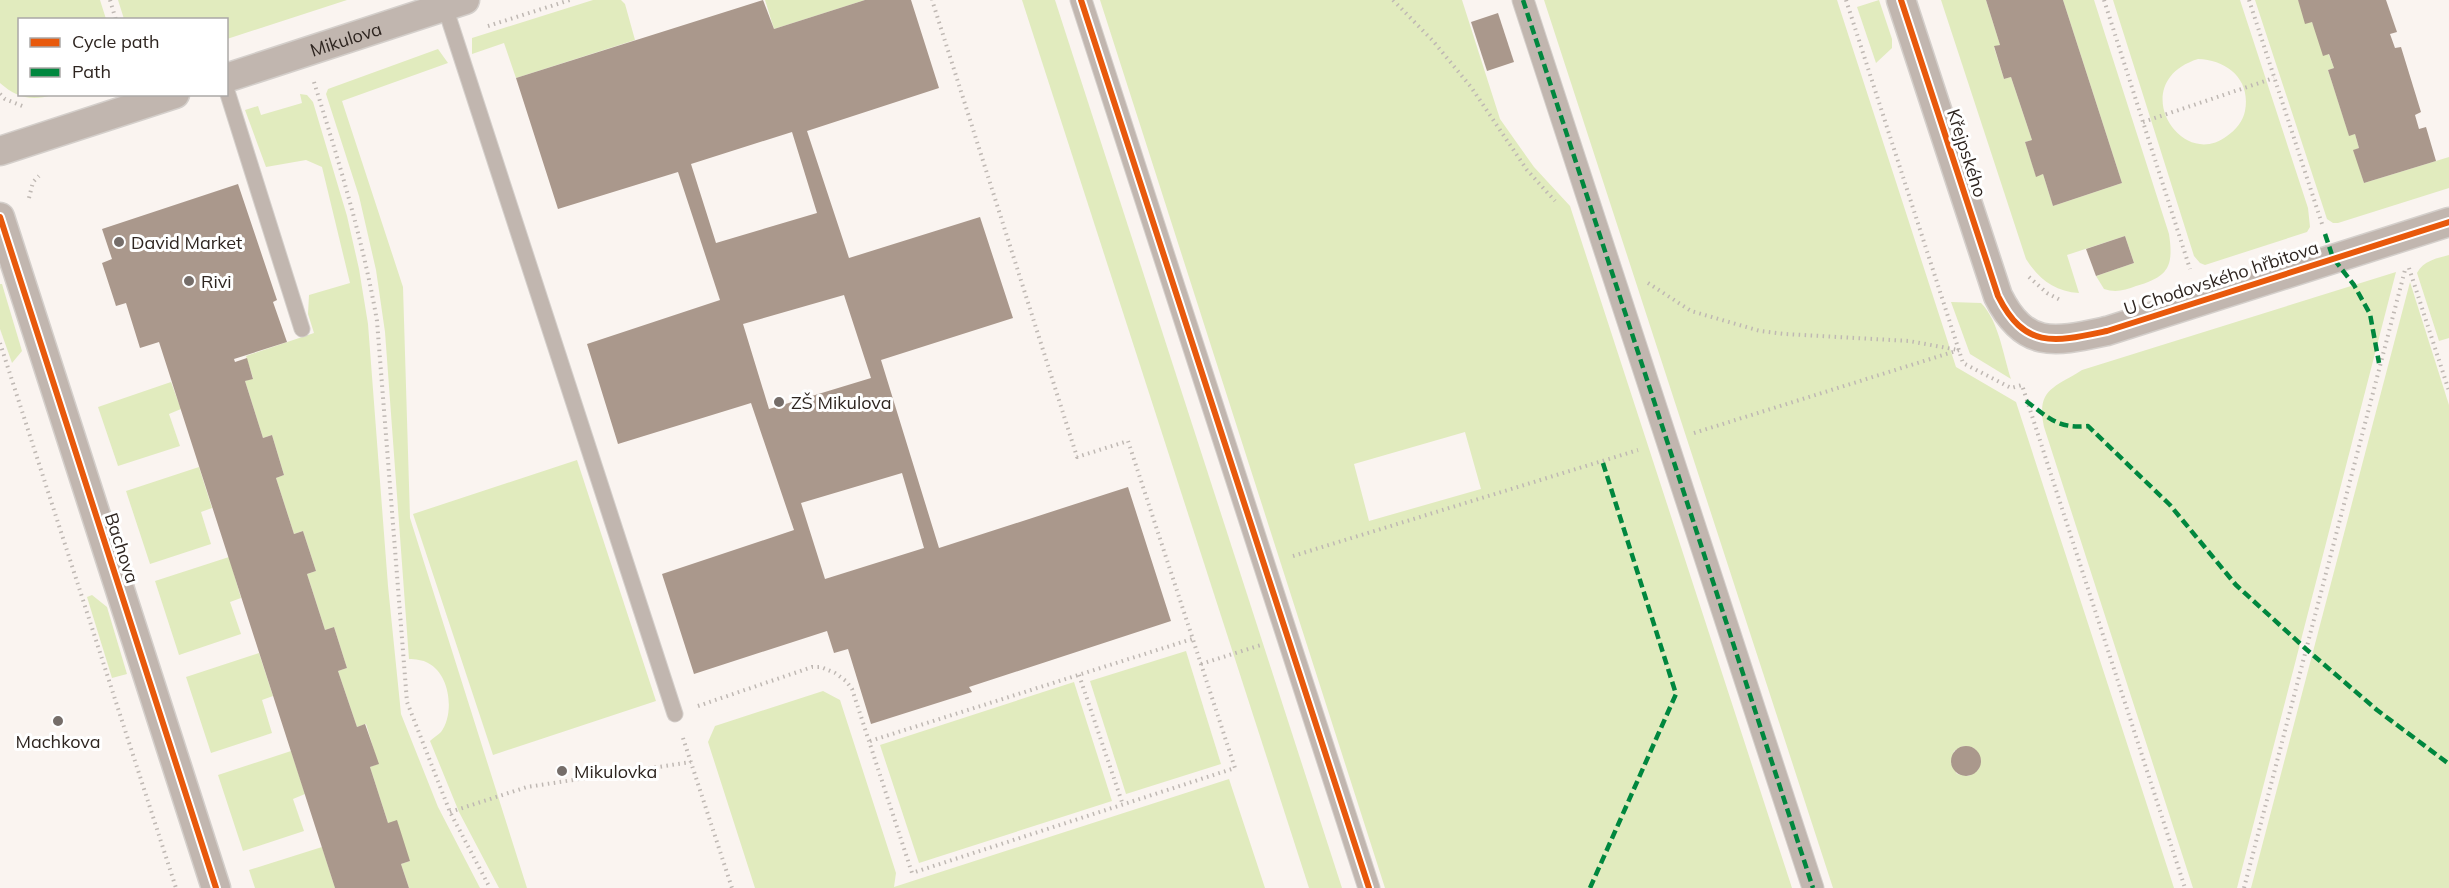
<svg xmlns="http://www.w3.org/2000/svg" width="2449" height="888" font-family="Mulish,sans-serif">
<rect width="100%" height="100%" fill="#faf4f0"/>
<!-- green -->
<g fill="#e1ebbe" fill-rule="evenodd">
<path d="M0,0H100L106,19L20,20V94L53,95C31,101 17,98 0,83Z"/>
<path d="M118,0H347L227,39L226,20L124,19Z"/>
<path d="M593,0H621L625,4L635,40L516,78L504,43L472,54V38Z"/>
<path d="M765,0H865L774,29Z"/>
<path d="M1022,0H1055L1342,888H1309Z"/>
<path d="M1100,0H1462L1500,119L1534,167L1570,206L1792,888H1385ZM1465,432L1481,489L1369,521L1354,464Z"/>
<path d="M1544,0H1837L1956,367L2016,402L2174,888H1833ZM1963,746L1974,748L1981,759L1979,769L1969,776L1957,774L1951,763L1954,751Z"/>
<path d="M1879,0L1892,39V48L1876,63L1857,7Z"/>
<path d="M1941,0H1986L2000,45L1994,47L2004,79L2011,77L2032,140L2025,142L2036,176L2043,174L2053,206L2122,183L2063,0H2094L2169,234C2174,267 2168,277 2136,286C2125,290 2116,293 2104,289L2096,276L2134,263L2125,236L2067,255L2079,293C2054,292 2038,278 2026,259Z"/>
<path d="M2113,0H2240L2308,208L2310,227L2307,232L2205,265L2200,263L2194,256ZM2198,59C2227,60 2251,79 2245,111C2243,121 2236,130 2227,136C2180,172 2125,82 2198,59Z"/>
<path d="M2255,0H2298C2312,22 2326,44 2334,68L2328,70L2349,135L2355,134L2359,148L2354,150L2364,183L2449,157V188L2338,223H2333L2327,219Z"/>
<path d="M438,49L448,63L342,101L403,287L410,518L527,888H499L459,812L430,741C433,738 438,735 441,732C455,713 450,674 428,663C423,660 415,659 409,659L385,332L376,270L359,196L326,94L328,89Z"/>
<path d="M300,94L307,95L313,102L347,216L359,269L368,324L388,586L401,714L438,807L480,888H409L401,864L410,861L388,823L370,767L378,764L366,724L357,727L338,671L347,668L334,627L325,630L307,574L316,571L303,531L294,534L276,478L284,475L272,435L263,438L245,381L253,378L246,356L314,333L308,314L309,295L350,283L322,167L306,160L266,167L245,110L258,106L261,115L302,103Z"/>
<path d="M2449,255V338L2439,341L2417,273C2423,261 2437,258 2449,255Z"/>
<path d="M2396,272L2237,888H2193L2044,427C2036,389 2054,388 2082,370Z"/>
<path d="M2410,282L2449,405V888H2251Z"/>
<path d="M0,284H2L22,351L12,363L0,329Z"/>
<path d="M1951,302L1981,303C1999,321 2003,355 2011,379L1970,354Z"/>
<path d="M171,382L181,409L169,414L180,446L118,466L98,407Z"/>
<path d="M577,460L656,701L493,755L413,514Z"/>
<path d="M199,467L212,508L201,512L211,544L150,564L126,491Z"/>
<path d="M229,557L241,598L230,602L241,634L179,655L155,581Z"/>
<path d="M92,595L107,607L127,674L112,678L87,597Z"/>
<path d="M1186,651L1221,764L1126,794L1090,681Z"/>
<path d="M259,653L273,696L262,700L272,733L211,753L186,677Z"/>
<path d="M1074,682L1112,801L919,863L880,745Z"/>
<path d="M823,691L840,700L896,873L894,887L1229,779L1265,888H755L708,742L715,726Z"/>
<path d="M291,751L305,794L293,799L304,831L243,851L218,775Z"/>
<path d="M322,847L335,888H255L249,870Z"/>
</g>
<!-- building -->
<g fill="#aa988c" fill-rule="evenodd">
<path d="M763,0L774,29L865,0H911L939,88L807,131L849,258L980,217L1013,318L881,360L939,548L1128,487L1171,621L969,687L972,692L871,724L848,649L834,653L827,631L694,674L662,574L794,530L751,403L618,444L587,344L720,300L678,172L558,209L516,78ZM792,132L817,213L716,243L691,164ZM844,295L871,378L769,409L743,324ZM902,473L924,548L825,579L801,503Z"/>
<path d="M1986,0H2063L2122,183L2053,206L2043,174L2036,177L2025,142L2032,140L2011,77L2004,79L1994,46L2000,45Z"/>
<path d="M2298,0H2386L2397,32L2390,34L2395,48L2401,47L2421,112L2415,115L2419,129L2426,127L2436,161L2364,183L2353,150L2359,148L2355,134L2349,136L2328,70L2334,68L2329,54L2323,56L2312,22L2305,24Z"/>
<path d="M1498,13L1514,62L1487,71L1471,22Z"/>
<path d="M238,184L277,300L273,302L287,342L234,359L235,362L247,358L253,379L245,381L263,438L272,435L284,475L276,478L294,534L303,531L316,571L307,574L325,630L334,627L347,668L338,671L357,727L365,724L379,764L370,767L388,823L397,820L410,861L401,864L409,888H335L159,342L140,348L126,303L116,306L102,263L112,259L102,229Z"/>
<path d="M2125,236L2134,263L2096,276L2086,249Z"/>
<circle cx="1966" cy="761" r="15"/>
</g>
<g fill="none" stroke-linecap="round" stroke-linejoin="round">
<defs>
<g id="service">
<path d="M445,7L675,714"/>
<path d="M226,88L302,329"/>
</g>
<g id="pedestrian">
<path d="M1081,0L1369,888"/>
<path d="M1523,0L1813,888"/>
</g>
<g id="minor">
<path d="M1901,0L1998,296C2025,350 2055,342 2107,331L2449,222"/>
<path id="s1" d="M226,78L465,0"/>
<path d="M0,151L175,94"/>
<path d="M0,217L216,888"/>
</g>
</defs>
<!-- service casing -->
<use href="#service" stroke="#d4cfcb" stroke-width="17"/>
<!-- pedestrian casing -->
<use href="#pedestrian" stroke="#d4cfcb" stroke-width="23"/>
<!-- minor casing -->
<use href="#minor" stroke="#d4cfcb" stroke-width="31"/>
<!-- path -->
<g stroke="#bfb8b3" stroke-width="4" stroke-dasharray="1.5 4.5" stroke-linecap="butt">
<path d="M110,0L116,20"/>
<path d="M1393,0L1433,41L1471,87L1527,170L1555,201"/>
<path d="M1846,0L1963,363L2011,388L2022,385L2185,888"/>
<path d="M2104,0L2190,269"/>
<path d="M2249,0L2323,227"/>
<path d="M488,26L570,0"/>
<path d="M314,82C339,162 363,240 377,321L407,702L450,812L490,888"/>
<path d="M0,94L5,99L25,107"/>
<path d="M2143,122L2274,78"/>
<path d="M29,198L33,182L39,176"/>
<path d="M2409,268L2449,391"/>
<path d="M2029,277L2047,293L2062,301"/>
<path d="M1648,283L1691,311L1760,331L1785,334L1909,341L1958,350"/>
<path d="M0,343L176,888"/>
<path d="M1694,433L1959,350"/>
<path d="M1293,556L1638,450"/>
<path d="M1201,664L1261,645"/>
<path d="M1079,675L1123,805"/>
<path d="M698,706L812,667H821L835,673L846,681L852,689L912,873L1235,768L1128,441L1077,457L932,0"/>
<path d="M683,738L732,888"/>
<path d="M870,741L1192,639"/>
<path d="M450,812L527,787L691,762"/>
<path d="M2244,888L2405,270"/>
</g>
<!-- service -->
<use href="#service" stroke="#c1b6af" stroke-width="15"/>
<!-- pedestrian -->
<use href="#pedestrian" stroke="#c1b6af" stroke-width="21"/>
<!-- minor -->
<use href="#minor" stroke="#c1b6af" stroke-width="28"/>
<!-- quiet -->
<g stroke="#00873e" stroke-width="4.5" stroke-dasharray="9 4.5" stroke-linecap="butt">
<path d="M1523,0L1813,888"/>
<path d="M2325,234L2333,258L2354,285L2370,314L2379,363"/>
<path d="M2026,401C2049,418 2058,429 2088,426L2170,505L2236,585L2306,649L2377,710L2449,764"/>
<path d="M1590,888L1676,694L1602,460"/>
</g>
<defs>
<g id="cycleway">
<path d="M1081,0L1369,888"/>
<path d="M1901,0L1998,296C2025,350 2055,342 2107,331L2449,222"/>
<path d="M0,217L216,888"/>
</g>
</defs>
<!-- cycleway casing -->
<use href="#cycleway" stroke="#fff" stroke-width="10"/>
<!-- cycleway -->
<use href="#cycleway" stroke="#e8590c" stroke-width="6"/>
</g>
<!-- markers -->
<g fill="#756d69" stroke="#fff" stroke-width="2">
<circle cx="119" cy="242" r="6"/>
<circle cx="189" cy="281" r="6"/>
<circle cx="779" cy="402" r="6"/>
<circle cx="58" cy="721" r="6"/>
<circle cx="562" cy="771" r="6"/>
</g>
<g text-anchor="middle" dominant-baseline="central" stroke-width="6" stroke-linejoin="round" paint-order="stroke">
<!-- street labels -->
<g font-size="18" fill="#2e2520" stroke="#fff">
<text stroke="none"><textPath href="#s1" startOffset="126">Mikulova</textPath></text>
<text transform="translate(1967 153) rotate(72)">Křejpského</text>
<text transform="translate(2221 278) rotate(-18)">U Chodovského hřbitova</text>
<text transform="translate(122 548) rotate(72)">Bachova</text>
</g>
<!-- poi labels -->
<g font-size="18" fill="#2e2520" stroke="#fff" text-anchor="start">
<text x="131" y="242">David Market</text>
<text x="201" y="281">Rivi</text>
<text x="791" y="402">ZŠ Mikulova</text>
<text x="58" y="741" text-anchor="middle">Machkova</text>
<text x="574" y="771">Mikulovka</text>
</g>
</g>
<!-- legend -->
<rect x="18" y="18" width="210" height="78" fill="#ffffff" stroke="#aba8a6" stroke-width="1.5"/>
<rect x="30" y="38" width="30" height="9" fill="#e8590c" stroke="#aba8a6" stroke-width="1.5"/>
<text x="72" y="48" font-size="18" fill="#2e2520">Cycle path</text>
<rect x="30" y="68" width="30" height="9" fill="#00873e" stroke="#aba8a6" stroke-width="1.5"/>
<text x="72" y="78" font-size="18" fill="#2e2520">Path</text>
</svg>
